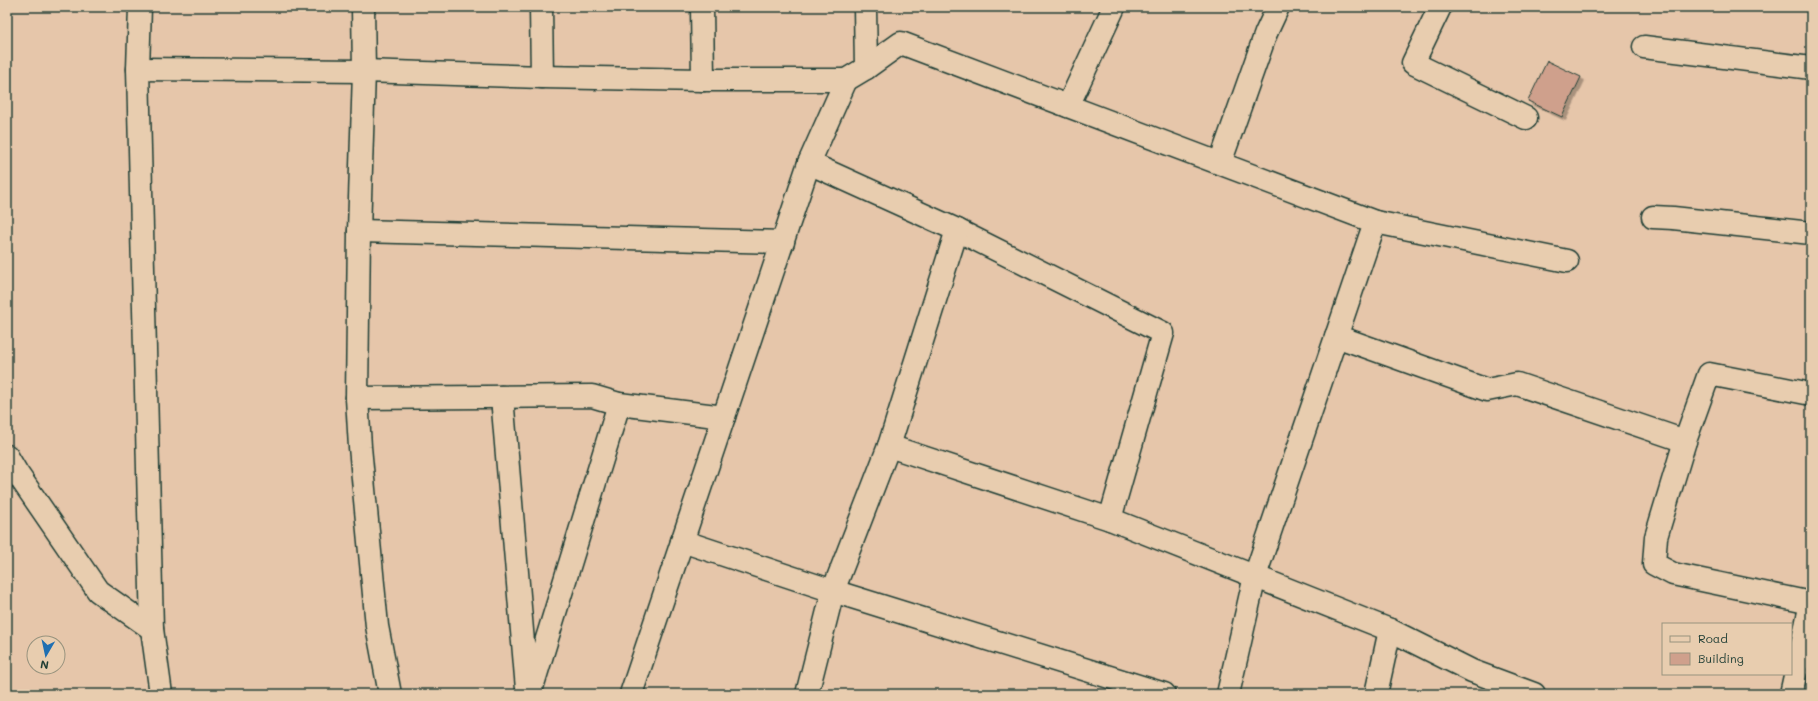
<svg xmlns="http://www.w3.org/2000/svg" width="1818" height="701" font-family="Mali,sans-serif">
<defs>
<filter id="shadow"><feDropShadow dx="3.5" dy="3.5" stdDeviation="0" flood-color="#0004"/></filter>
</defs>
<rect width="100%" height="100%" fill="#e6c6aa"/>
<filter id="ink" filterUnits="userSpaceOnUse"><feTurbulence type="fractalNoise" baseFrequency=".025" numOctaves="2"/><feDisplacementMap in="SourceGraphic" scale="8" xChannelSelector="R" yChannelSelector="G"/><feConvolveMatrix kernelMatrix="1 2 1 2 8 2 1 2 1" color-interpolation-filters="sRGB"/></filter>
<g filter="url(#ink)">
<!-- building -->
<path fill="#cfa08c" stroke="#1f3d34" filter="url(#shadow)" d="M1547,61L1581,77L1562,117L1528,101Z"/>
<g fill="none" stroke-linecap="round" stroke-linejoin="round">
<defs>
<g id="minor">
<path d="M363,7L364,71L359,231L357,398L360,447L377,626L390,694"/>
<path d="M541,7L542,77"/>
<path d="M702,7L703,80"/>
<path d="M865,7L866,68"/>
<path d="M1440,7L1413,63L1526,118"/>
<path d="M1644,47L1811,68"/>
<path d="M138,69L364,71L542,77L703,80H846L866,68L901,43L1375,222L1255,576L1228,694"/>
<path d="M1068,106L1114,7"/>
<path d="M809,163L957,230L1163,333L1110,519"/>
<path d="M1220,163L1266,33L1278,7"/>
<path d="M1653,217L1673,218L1811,233"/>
<path d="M1375,222L1567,261"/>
<path d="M359,231L783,242"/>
<path d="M1336,336L1487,390L1517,384L1685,441"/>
<path d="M502,397L527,689"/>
<path d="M357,398L592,396L619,404L724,417"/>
<path d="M889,446L1110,519L1390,630L1472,671L1534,694"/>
<path d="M7,456L17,473L98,591L152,629"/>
<path d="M682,541L833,591L889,446L957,230"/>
<path d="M530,694L619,404"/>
<path d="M631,694L809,163L846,80"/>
<path d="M807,694L833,591L1164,694"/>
<path d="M1376,694L1390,630"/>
<path d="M1791,694L1811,603L1673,574L1654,564L1656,537L1685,441L1709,374L1811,394"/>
</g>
<path id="major" d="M140,7L138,69L152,629L161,694"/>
</defs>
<!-- minor casing -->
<use href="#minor" stroke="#1f3d34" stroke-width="25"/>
<!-- major casing -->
<use href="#major" stroke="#1f3d34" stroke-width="25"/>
<!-- minor -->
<use href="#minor" stroke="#e8cdaf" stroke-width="22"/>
<!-- major -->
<use href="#major" stroke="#e8cdaf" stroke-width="22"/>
</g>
</g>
<!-- margin -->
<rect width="1818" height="701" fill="none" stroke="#e8cdaf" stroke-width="24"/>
<rect x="12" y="12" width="1794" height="677" fill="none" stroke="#1f3d34" stroke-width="1.5" filter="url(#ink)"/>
<!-- legend -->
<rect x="1662" y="623" width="130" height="52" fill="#e8cdaf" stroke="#98937e"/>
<rect x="1670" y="636" width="20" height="6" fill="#e8cdaf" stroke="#98937e"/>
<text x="1698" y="643" font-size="12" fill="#1f3d34">Road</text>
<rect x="1670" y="653" width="20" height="12" fill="#cfa08c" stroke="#98937e"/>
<text x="1698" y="663" font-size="12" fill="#1f3d34">Building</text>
<!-- north arrow -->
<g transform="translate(46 655) rotate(189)"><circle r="19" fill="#e8cdaf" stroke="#98937e"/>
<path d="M0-3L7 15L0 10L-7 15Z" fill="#1f6fb2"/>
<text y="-6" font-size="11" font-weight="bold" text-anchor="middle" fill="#1f3d34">N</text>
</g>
</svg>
